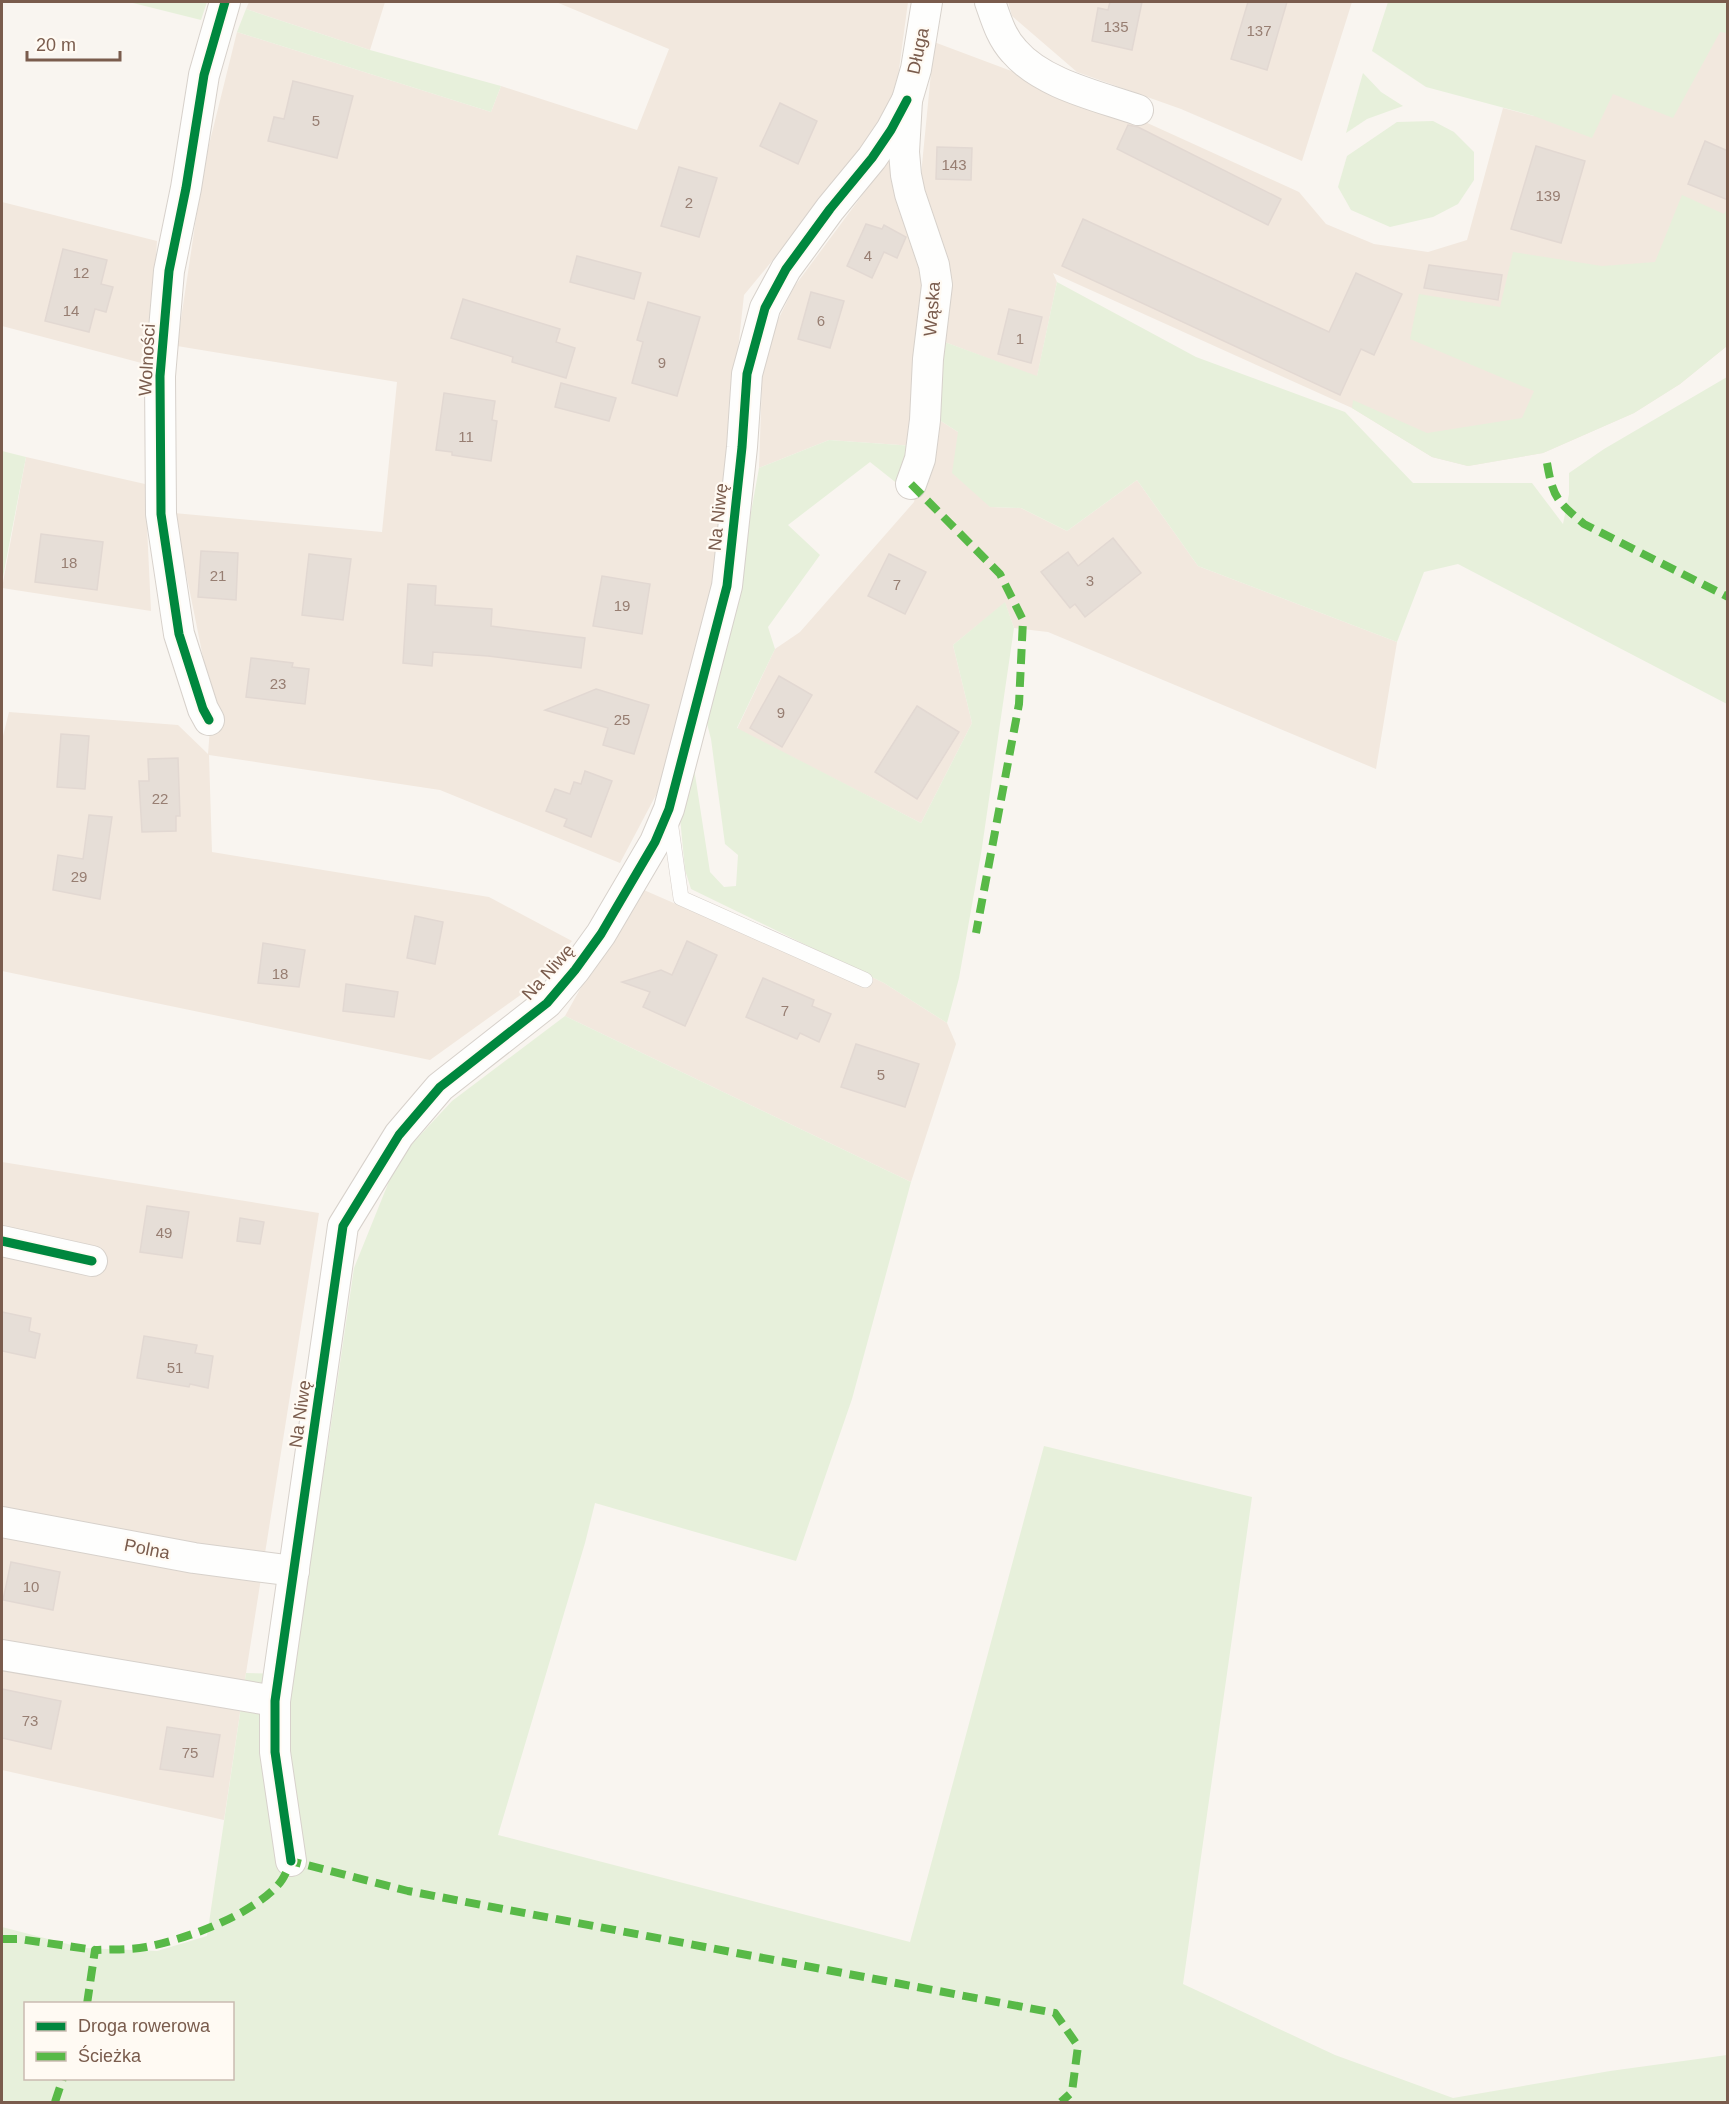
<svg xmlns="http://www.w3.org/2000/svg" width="1729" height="2104" font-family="Helvetica,sans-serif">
<rect width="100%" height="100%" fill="#f9f5f0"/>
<!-- residential -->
<g fill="#f2e8de">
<path d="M249,2H385L370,50L246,9Z"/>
<path d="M556,2H908L896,92L865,148L744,295L710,605L657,793L620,863L440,790L209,755L212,852L489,897L572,941L526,991L430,1060L2,971V740L9,712L178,725L208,754L212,702L174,513L382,532L397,382L177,346L204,165L237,32L491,112L501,86L637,130L669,49Z"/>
<path d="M1008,2H1352L1302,161L1181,109L1077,72L1012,16Z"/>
<path d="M1727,2V346L1680,384L1634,413L1543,453L1468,466L1432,457L1352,408L1053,273L1057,282L1037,377L942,341L946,271L921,175L934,42L1132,116L1299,192L1326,224L1374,244L1428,252L1467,240L1503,108L1534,116Z"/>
<path d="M895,151L927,275L914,446L829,440L759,468L763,351L794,287Z"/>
<path d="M2,202L157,241L149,365L2,326Z"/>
<path d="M933,416L958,432L990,507L1021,508L1067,531L1137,480L1198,566L1397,642L1376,769L1048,632L1014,628L1005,603L953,645L972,723L921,823L737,729L775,649L800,632L914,502Z"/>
<path d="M26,457L145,484L151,611L2,588Z"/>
<path d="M637,887L861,985L866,974L884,983L947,1023L956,1044L911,1182L565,1016Z"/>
<path d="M2,1162L319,1213L246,1673L224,1820L2,1770Z"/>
</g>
<!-- green -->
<g fill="#e7f0db" fill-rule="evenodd">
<path d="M129,2H207L201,20Z"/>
<path d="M1388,2H1727V33L1720,32L1673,118L1613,94L1592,138L1534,116L1426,87L1372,51Z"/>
<path d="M246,9L370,50L501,86L491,112L237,32Z"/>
<path d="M1363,73L1381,92L1403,106L1367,119L1346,133Z"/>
<path d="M1433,121L1454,132L1474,152V180L1458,204L1433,217L1390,227L1351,210L1338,187L1347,156L1397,122Z"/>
<path d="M1682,195L1724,214L1727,209V346L1680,384L1634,413L1543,453L1468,466L1432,457L1352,408L1353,400L1427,433L1522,418L1534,391L1410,339L1419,294L1500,307L1513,252L1602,266L1655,262Z"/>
<path d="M1057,282L1196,357L1345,412L1413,483H1532L1563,524L1569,494V473L1604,449L1727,377V704L1458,564L1424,572L1397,642L1198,566L1137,480L1067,531L1021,508L990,507L952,473L958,432L933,416L942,341L1037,376Z"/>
<path d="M829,440L914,446L899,485L870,462L788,525L820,555L768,627L775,649L737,728L921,823L972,723L953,645L1005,602L1014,628L981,854L959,978L947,1023L884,983L691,889L685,870L679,807L694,768L710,872L724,887L736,886L738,855L725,844L711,739L704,712L736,595L759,468Z"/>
<path d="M2,451L26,457L2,582Z"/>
<path d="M565,1016L911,1182L852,1399L796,1561L595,1503L585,1543L498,1835L910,1942L1044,1446L1252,1497L1183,1984L1335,2055L1453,2098L1610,2071L1727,2055V2102H2V1927L83,1948L157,1951L207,1936L246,1673L291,1674L328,1445L354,1268L398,1159L452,1101ZM26,2004H232V2078H26Z"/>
</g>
<!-- building -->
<g fill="#e6ded7" stroke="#e2d8d2" stroke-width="1.5">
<path d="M1110,2H1142L1132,50L1092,41L1098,8L1108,10Z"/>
<path d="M1248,2H1287L1267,70L1231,59Z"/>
<path d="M293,81L353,96L337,158L268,141L274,117L284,119Z"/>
<path d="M780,103L817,121L798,164L760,146Z"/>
<path d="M1128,125L1138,127L1281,199L1268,225L1117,149Z"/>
<path d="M1705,141L1728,151V200L1688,184Z"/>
<path d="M1536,146L1585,161L1561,243L1511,229Z"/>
<path d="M937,147L972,148L971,180L936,179Z"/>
<path d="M679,167L717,178L699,237L661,226Z"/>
<path d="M1083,219L1329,332L1356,273L1402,294L1374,355L1361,349L1340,395L1062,266Z"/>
<path d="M866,224L882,229L884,225L906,237L897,258L884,252L872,278L847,266Z"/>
<path d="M63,249L107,260L101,284L113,287L106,312L95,309L89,332L45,321Z"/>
<path d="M577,256L641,273L634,299L570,282Z"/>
<path d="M1429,265L1502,275L1498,300L1424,288Z"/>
<path d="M811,292L844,301L830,348L798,339Z"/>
<path d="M463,299L560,329L556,342L575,348L566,378L512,362L513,357L451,338Z"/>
<path d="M648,302L700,317L677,396L632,383L643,342L637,340Z"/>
<path d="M1009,309L1042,317L1031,363L998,354Z"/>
<path d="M561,383L616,398L609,421L555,407Z"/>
<path d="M444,393L495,401L492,420L497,421L491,461L452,455V452L436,450Z"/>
<path d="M41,534L103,542L97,590L35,582Z"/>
<path d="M1113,538L1141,573L1085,617L1075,604L1070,608L1041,572L1068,552L1078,566Z"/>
<path d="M201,551L238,553L236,600L198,597Z"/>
<path d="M309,554L351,559L343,620L302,615Z"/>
<path d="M889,554L926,572L905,614L868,596Z"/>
<path d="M602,576L650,584L642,634L593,626Z"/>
<path d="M408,584L436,586L435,605L492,609L491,626L585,638L581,668L488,656L433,652L432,666L403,663Z"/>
<path d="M251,658L293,663L292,667L309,669L305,704L246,697Z"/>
<path d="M779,676L812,695L782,747L750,728Z"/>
<path d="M596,689L649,705L634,754L603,745L608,728L545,710Z"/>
<path d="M917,706L959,732L917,799L875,772Z"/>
<path d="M61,734L89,736L85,789L57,787Z"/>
<path d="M178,758L180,816H176V831L142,832L139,781H149L148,759Z"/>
<path d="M585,771L612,781L591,837L564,826L567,819L546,811L555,789L570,794L574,782L581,784Z"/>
<path d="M89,815L112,817L100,899L53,890L58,855L83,859Z"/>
<path d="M415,916L443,922L435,964L407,958Z"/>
<path d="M687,941L717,955L685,1026L643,1007L650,992L622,982L661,970L672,975Z"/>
<path d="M263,943L305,950L299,987L258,983Z"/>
<path d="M763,978L814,1000L812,1006L831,1014L819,1042L800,1033L797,1039L746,1017Z"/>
<path d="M346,984L398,992L394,1017L343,1011Z"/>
<path d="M856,1044L919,1064L905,1107L841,1087Z"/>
<path d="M147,1206L189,1212L182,1258L140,1252Z"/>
<path d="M240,1218L264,1222L260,1244L237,1241Z"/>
<path d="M2,1312L31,1318L29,1331L40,1334L35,1358L2,1351Z"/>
<path d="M144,1336L197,1345L195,1353L213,1356L208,1388L190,1384L189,1387L137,1378Z"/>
<path d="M11,1562L60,1572L53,1610L3,1600Z"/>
<path d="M2,1689L61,1701L51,1749L2,1738Z"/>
<path d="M167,1727L220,1735L213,1777L160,1769Z"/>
</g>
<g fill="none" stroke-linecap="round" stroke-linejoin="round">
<defs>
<path id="lane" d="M670,821L681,898L865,980"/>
<g id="street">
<path d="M990,2C996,19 1001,37 1014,51C1042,84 1098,96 1138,110"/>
<path d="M911,484L920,459L925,420L928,359L937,285L934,265L910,194L906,175L904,152L907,100L916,69L927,2"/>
<path d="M209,720L203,709L179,634L161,514L160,376L169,271L186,188L204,75L225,2"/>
<path d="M2,1241L92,1261"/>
<path d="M2,1522L194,1558L294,1571"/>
<path d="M2,1655L275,1701"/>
<path d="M291,1861L275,1752V1701L343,1226L399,1135L440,1087L547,1003L575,970L601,934L655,842L669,809L727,586L742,447L747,374L765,308L786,269L830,209L872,158L891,130L907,100"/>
</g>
</defs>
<!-- lane casing -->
<use href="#lane" stroke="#d7d1cb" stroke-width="16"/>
<!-- street casing -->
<use href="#street" stroke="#d7d1cb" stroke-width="32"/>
<!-- lane -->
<use href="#lane" stroke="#fefefd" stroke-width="15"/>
<!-- street -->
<use href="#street" stroke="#fefefd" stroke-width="30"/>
<!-- quiet -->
<g stroke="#58b947" stroke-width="8" stroke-dasharray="15 8" stroke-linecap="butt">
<path d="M1547,463C1553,498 1557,501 1584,524L1728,597"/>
<path d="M911,484L1000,574L1023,620L1019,704L976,933"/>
<path d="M2,1939H19L95,1950"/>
<path d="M87,2004L95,1950C112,1949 130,1950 146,1947C186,1939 250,1916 278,1885C284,1879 288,1868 291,1861L408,1891L1055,2013L1078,2046L1072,2092L1061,2102"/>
<path d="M55,2102L63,2078"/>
</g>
<defs>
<g id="cycleway">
<path d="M209,720L203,709L179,634L161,514L160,376L169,271L186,188L204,75L225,2"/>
<path d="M2,1241L92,1261"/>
<path d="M291,1861L275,1752V1701L343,1226L399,1135L440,1087L547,1003L575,970L601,934L655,842L669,809L727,586L742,447L747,374L765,308L786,269L830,209L872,158L891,130L907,100"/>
</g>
</defs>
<!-- cycleway casing -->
<use href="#cycleway" stroke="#fffaf3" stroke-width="13"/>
<!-- cycleway -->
<use href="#cycleway" stroke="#00873e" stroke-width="9"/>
</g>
<g text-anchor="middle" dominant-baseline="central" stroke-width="4.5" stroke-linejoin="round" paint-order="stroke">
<!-- number labels -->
<g font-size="15" fill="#977e72">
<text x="1116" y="26">135</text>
<text x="1259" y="30">137</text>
<text x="316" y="120">5</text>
<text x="954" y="164">143</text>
<text x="1548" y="195">139</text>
<text x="689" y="202">2</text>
<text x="868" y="255">4</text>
<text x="81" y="272">12</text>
<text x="71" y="310">14</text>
<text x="821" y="320">6</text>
<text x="1020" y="338">1</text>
<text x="662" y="362">9</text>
<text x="466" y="436">11</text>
<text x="69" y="562">18</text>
<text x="218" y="575">21</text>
<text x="1090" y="580">3</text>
<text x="897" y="584">7</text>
<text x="622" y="605">19</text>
<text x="278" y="683">23</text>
<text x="781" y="712">9</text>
<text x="622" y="719">25</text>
<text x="160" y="798">22</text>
<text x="79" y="876">29</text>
<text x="280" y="973">18</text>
<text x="785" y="1010">7</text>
<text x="881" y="1074">5</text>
<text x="164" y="1232">49</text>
<text x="175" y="1367">51</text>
<text x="31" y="1586">10</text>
<text x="30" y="1720">73</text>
<text x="190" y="1752">75</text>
</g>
<!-- street labels -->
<g font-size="18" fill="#7a5c4d" stroke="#fffaf3">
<text transform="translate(918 51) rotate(-78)">Długa</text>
<text transform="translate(932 309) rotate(-86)">Wąska</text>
<text transform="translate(147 360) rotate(-87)">Wolności</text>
<text transform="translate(718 517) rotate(-84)">Na Niwę</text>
<text transform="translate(548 972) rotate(-48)">Na Niwę</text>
<text transform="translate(300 1414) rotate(-82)">Na Niwę</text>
<text transform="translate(147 1549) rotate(11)">Polna</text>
</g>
</g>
<!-- border -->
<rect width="1729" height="2104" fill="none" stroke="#7a5c4d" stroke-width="6"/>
<!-- legend -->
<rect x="24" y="2002" width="210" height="78" fill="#fffaf3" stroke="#cabbb1" stroke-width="1.5"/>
<rect x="36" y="2022" width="30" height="9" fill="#00873e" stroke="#cabbb1" stroke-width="1.5"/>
<text x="78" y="2032" font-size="18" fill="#7a5c4d">Droga rowerowa</text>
<rect x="36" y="2052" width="30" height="9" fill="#58b947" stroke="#cabbb1" stroke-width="1.5"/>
<text x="78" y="2062" font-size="18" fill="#7a5c4d">Ścieżka</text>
<!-- scale -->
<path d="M27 51v9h93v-9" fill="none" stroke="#7a5c4d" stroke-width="3"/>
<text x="36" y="51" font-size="18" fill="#7a5c4d" stroke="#fffaf3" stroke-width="4.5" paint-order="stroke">20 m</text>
</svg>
